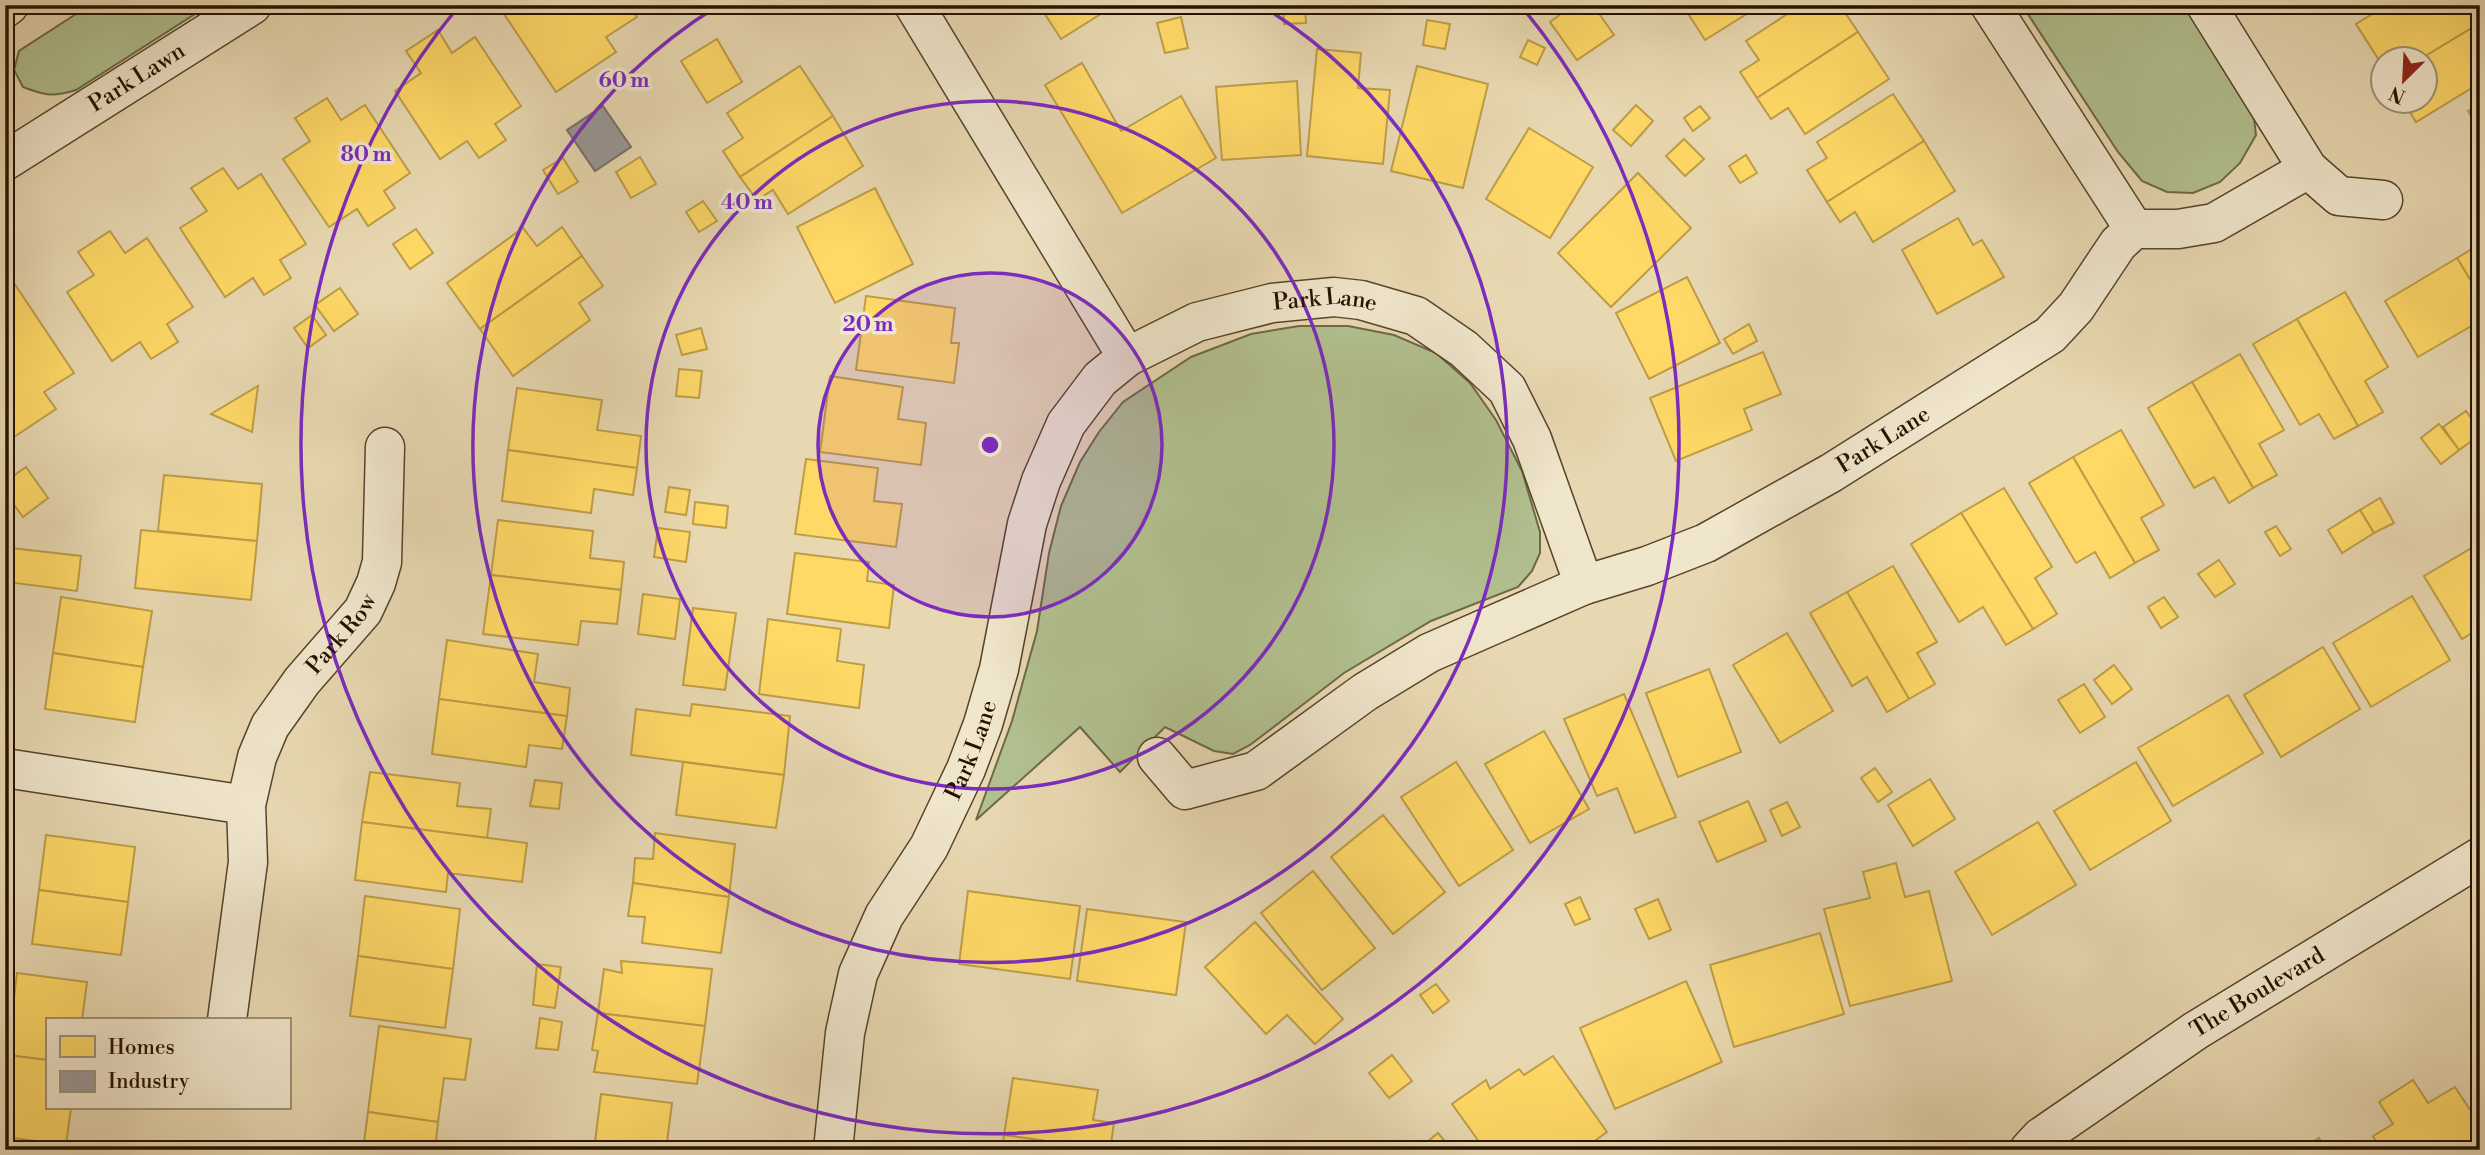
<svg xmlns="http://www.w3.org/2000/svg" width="2485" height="1155" font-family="'Libre Bodoni',serif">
<rect width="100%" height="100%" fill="#e8d8b1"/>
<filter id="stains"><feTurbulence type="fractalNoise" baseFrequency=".00286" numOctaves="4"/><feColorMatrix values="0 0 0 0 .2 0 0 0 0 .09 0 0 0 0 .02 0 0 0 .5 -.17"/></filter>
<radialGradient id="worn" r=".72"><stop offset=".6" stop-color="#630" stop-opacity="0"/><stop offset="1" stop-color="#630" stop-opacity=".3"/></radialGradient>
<!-- green -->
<g fill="#b2c08f" stroke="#6c6948" stroke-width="2">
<path d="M90,5H209L76,90C53,97 46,96 23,87L14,70L19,51Z"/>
<path d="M2022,5H2187L2253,110L2256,135L2240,163L2220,182L2193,193L2167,192L2142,181L2118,152Z"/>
<path d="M1299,326H1348L1394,335L1436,353L1470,383L1496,420L1522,471L1540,532V553L1532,571L1518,587L1431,621L1344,673L1250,745L1233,754L1214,751L1165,727L1120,772L1080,727L976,820L1012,721L1037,631L1049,553L1061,506L1080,462L1099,432L1123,402L1191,357L1251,334Z"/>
</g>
<!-- homes -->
<g fill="#ffd966" stroke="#be9d47" stroke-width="2">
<path d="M498,5H629L637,17L606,37L616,52L556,92Z"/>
<path d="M1039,5H1115L1061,39Z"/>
<path d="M1283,5H1305L1306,23L1284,24Z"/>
<path d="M1573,5H1593L1614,35L1577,60L1550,22Z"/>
<path d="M1698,5H1761L1705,40L1687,12Z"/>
<path d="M1801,5H1840L1858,32L1757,98L1740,72L1759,60L1746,41Z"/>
<path d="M2387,5H2480V23L2419,60H2384V68L2356,24Z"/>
<path d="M1181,17L1188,48L1165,53L1157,23Z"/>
<path d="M1427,20L1450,24L1445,49L1423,45Z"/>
<path d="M2480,23V83L2416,122L2404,102H2426V60H2419Z"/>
<path d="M438,30L452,53L475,37L521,106L495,124L506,140L479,158L467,141L440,159L395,91L421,73L406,51Z"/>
<path d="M1858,32L1889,79L1805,134L1788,108L1771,119L1757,98Z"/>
<path d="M717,39L742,82L707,103L681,61Z"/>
<path d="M1528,40L1545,48L1537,65L1520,57Z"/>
<path d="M1317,49L1361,53L1358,88L1390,90L1383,164L1307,156Z"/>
<path d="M1082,63L1121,131L1181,96L1216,158L1122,213L1045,85Z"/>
<path d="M800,66L833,116L740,177L723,151L743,138L727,113Z"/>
<path d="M1417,66L1488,84L1463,188L1391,171Z"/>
<path d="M1297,81L1301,155L1222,160L1216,87Z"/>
<path d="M1893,94L1924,141L1827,202L1807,170L1827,158L1817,142Z"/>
<path d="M327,98L341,120L365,105L410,173L384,191L395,208L368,226L357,209L329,227L283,159L310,141L295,118Z"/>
<path d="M2480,103V131L2468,111Z"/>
<path d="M1636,105L1653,121L1631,146L1613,130Z"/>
<path d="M1700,106L1710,118L1693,131L1684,118Z"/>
<path d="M833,116L863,166L788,214L773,190L757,200L740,177Z"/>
<path d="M1529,128L1593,167L1550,238L1486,199Z"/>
<path d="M1684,139L1704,159L1685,176L1666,156Z"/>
<path d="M1924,141L1955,191L1873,242L1855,212L1840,222L1827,202Z"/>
<path d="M1746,155L1757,173L1740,183L1729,166Z"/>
<path d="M640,157L656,184L631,198L616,172Z"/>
<path d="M563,158L578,182L558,194L543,170Z"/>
<path d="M223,168L238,189L261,174L306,244L280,260L291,278L264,295L253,278L225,297L180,228L207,211L191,188Z"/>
<path d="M1638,173L1691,228L1611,307L1558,253Z"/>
<path d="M875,188L913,264L835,303L797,227Z"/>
<path d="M703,201L717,221L699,232L686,212Z"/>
<path d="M1958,218L1973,245L1982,240L2004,277L1937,314L1902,250Z"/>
<path d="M562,227L582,256L480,329L447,283L523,228L537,246Z"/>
<path d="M416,229L433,253L410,269L393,244Z"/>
<path d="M110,231L125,253L147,238L193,307L167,324L178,342L151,359L140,342L112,361L67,292L94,275L78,252Z"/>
<path d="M2480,244V296L2457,258Z"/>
<path d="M582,256L603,286L579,303L590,320L513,376L480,329Z"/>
<path d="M2457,258L2480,296V321L2418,357L2385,301Z"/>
<path d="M1687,277L1720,343L1649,379L1616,313Z"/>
<path d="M14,283L74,373L44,392L56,409L5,443V289Z"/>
<path d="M340,288L358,314L334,331L315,305Z"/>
<path d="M2345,292L2388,367L2365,381L2383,412L2358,426L2297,319Z"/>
<path d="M866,296L955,308L951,343H959L954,383L856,370Z"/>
<path d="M312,315L326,335L308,348L294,328Z"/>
<path d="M2297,319L2358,426L2334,439L2319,414L2300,425L2253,344Z"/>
<path d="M1749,324L1757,341L1733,354L1724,339Z"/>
<path d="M701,328L707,349L682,355L676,335Z"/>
<path d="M1763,352L1781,394L1744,409L1752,430L1676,461L1650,398Z"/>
<path d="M2240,354L2284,430L2259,444L2277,475L2253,488L2192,382Z"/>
<path d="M679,369L702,371L699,398L676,396Z"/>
<path d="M830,376L903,387L898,419L926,423L921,465L820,452Z"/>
<path d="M2192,382L2253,488L2229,503L2214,477L2194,488L2148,408Z"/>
<path d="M258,386L252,432L211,414Z"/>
<path d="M517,388L602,400L597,430L641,436L637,468L508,450Z"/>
<path d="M2466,411L2480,431V435L2459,450L2443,427Z"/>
<path d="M2439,424L2459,450L2441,464L2421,438Z"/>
<path d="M2121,430L2164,505L2141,518L2159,550L2135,563L2073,457Z"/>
<path d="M508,450L637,468L633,495L594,489L591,513L502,501Z"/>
<path d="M2073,457L2135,563L2110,578L2095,552L2076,563L2029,483Z"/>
<path d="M806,459L878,468L874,501L902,504L896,547L795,534Z"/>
<path d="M26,467L48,498L23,517L5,493V482Z"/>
<path d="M164,475L262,484L257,541L158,531Z"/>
<path d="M669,487L690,490L686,515L665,512Z"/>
<path d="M2004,488L2052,567L2035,578L2057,614L2033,629L1961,513Z"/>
<path d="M2380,498L2394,523L2374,533L2360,510Z"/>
<path d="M695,502L728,506L726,528L693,524Z"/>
<path d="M2360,510L2374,533L2342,553L2328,530Z"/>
<path d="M1961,513L2033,629L2006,645L1983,607L1959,622L1911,544Z"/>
<path d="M498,520L593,531L590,558L624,562L621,590L491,575Z"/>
<path d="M2276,526L2291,549L2280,556L2265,532Z"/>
<path d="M658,528L690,532L686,562L654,557Z"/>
<path d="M141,530L257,541L251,600L135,588Z"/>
<path d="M2480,543V628L2462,639L2424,576Z"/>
<path d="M11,548L81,556L77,591L7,582Z"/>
<path d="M795,553L869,562L867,581L894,585L889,628L787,614Z"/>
<path d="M2219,560L2235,584L2215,597L2198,574Z"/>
<path d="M1893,566L1937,642L1917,653L1935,684L1909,699L1847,592Z"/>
<path d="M491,575L621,590L617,624L581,621L578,645L483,634Z"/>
<path d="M1847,592L1909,699L1887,712L1867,677L1852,686L1810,613Z"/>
<path d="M643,594L680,599L675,639L638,634Z"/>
<path d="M2412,596L2450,660L2371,707L2333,643Z"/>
<path d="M61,597L152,611L143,667L53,653Z"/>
<path d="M2164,597L2178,617L2161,628L2148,607Z"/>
<path d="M693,608L736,613L725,690L683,685Z"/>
<path d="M768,619L841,629L837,661L864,665L859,708L759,694Z"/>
<path d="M1787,633L1833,711L1780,743L1733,665Z"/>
<path d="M447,640L538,654L534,682L570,688L567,716L439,699Z"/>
<path d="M2323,647L2360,709L2281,757L2244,695Z"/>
<path d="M53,653L143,667L135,722L45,709Z"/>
<path d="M2114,665L2132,689L2112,704L2094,680Z"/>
<path d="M1709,669L1741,752L1678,777L1646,693Z"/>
<path d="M2084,684L2105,717L2080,733L2058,700Z"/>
<path d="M1624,694L1676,817L1635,833L1617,788L1597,796L1564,719Z"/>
<path d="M2228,695L2263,753L2173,806L2138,748Z"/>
<path d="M439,699L567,716L562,749L529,745L526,767L432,754Z"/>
<path d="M692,704L790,716L784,775L631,755L636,709L690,716Z"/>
<path d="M1544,731L1589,809L1530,843L1485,764Z"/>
<path d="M683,762L784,775L776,828L676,815Z"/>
<path d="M1456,762L1513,850L1459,886L1401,797Z"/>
<path d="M2136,762L2171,821L2090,870L2054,811Z"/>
<path d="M1875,768L1892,792L1878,802L1861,778Z"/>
<path d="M370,772L460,783L457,806L491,809L487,838L362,822Z"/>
<path d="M1930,779L1955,819L1913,846L1888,805Z"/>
<path d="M535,780L562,783L559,809L530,806Z"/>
<path d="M1748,801L1766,841L1717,862L1699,822Z"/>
<path d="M1787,802L1800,827L1782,836L1770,810Z"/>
<path d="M1383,815L1445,892L1393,934L1331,857Z"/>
<path d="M362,822L527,843L522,882L448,873L446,892L355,880Z"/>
<path d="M2038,822L2076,885L1992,935L1955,872Z"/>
<path d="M655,833L735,844L729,897L633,883L635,858L653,859Z"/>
<path d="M46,835L135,847L128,902L39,890Z"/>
<path d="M1896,863L1905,897L1929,891L1952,981L1850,1006L1824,909L1870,898L1863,872Z"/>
<path d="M1313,871L1375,948L1322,990L1261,913Z"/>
<path d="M633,883L729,897L721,953L642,943L645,917L628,916Z"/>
<path d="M39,890L128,902L121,955L32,944Z"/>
<path d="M968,891L1080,906L1070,979L959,964Z"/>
<path d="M365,896L460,909L453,969L358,956Z"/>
<path d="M1580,897L1590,919L1575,925L1565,904Z"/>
<path d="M1658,899L1671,930L1649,939L1635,909Z"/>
<path d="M1087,909L1186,922L1176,995L1077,981Z"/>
<path d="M1255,922L1343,1019L1315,1044L1287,1015L1266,1034L1205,967Z"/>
<path d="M1820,933L1844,1014L1734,1047L1710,965Z"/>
<path d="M358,956L453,969L445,1028L350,1016Z"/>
<path d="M621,961L712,969L705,1026L598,1013L604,969L622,973Z"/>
<path d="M537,964L561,967L555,1008L533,1005Z"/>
<path d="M17,973L87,982L82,1020H47V1060L7,1055Z"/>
<path d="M1686,981L1722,1062L1615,1109L1580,1028Z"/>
<path d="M1436,984L1449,1001L1433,1013L1420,995Z"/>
<path d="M598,1013L705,1026L697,1084L594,1072L598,1051L592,1050Z"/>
<path d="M540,1018L562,1022L558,1050L536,1048Z"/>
<path d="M379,1026L471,1039L465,1080L444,1078L438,1122L368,1112Z"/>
<path d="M7,1055L47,1060V1108H71L66,1145L5,1137Z"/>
<path d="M1392,1055L1412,1081L1389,1098L1369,1073Z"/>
<path d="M1553,1056L1607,1132L1582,1150H1485L1452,1104L1486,1080L1490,1089L1519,1069L1524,1075Z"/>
<path d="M1013,1078L1098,1090L1093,1120L1114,1123L1110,1150L1004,1135Z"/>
<path d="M2413,1080L2428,1103L2455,1087L2480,1125V1150H2381L2373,1136L2393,1124L2379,1102Z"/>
<path d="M601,1094L672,1103L666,1150H594Z"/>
<path d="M368,1112L438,1122L435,1150H363Z"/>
<path d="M1438,1133L1452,1150H1417Z"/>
<path d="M1004,1135L1107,1150H1002Z"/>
<path d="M2319,1138L2327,1150H2301Z"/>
</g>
<!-- industry -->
<path fill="#999" stroke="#76706b" stroke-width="2" d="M603,106L631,147L595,171L567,130Z"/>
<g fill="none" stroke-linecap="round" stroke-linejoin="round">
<defs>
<g id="minor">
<path d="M914,5L1127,357"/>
<path d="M1990,5L2134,229"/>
<path d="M2206,5L2308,169L2339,196L2383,200"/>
<path d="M5,8L9,5"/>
<path id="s1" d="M5,161L252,5"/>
<path id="s2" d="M1157,757L1185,790L1256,771L1365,692L1429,653L1584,585L1647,566L1706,543L1831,473L2050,335L2076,307L2118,244L2134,229H2178L2214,223L2308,169"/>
<path d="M5,768L246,805"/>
<path id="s3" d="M227,1020L248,862L246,805L257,757L270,726L302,681L363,611L376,583L382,562L385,447"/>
<path id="s4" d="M833,1150L845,1033L858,974L884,916L929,847L966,769L983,724L999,669L1027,524L1041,481L1066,424L1100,379L1127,357L1197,322L1272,303L1334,297L1361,300L1416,316L1464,349L1507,389L1532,439L1584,585"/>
<path id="s5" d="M2029,1150L2041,1137L2195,1031L2480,857"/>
</g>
</defs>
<!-- minor casing -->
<use href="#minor" stroke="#56442c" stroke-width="41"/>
<!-- minor -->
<use href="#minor" stroke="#f0e6cc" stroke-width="38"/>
</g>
<!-- distance rings -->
<circle cx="990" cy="445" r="172" fill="#7b2cbf" fill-opacity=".12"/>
<g fill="none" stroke="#7b2cbf" stroke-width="3.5">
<circle cx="990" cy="445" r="172"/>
<circle cx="990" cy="445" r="344"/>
<path d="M1264 7A517 517 0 1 1 716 7"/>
<path d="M1522 7A689 689 0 1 1 458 7"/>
</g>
<g text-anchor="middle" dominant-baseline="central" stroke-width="7" stroke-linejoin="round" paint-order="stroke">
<!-- street labels -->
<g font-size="23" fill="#251200" stroke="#f0e6cc">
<text stroke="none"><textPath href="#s1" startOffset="156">Park Lawn</textPath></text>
<text stroke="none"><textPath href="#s4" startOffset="1071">Park Lane</textPath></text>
<text stroke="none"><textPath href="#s2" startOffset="830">Park Lane</textPath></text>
<text stroke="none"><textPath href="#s3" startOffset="416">Park Row</textPath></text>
<text stroke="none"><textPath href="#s4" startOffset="430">Park Lane</textPath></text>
<text stroke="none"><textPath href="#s5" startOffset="278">The Boulevard</textPath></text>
</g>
</g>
<circle cx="990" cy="445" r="10" fill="#7b2cbf" stroke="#f0e6cc" stroke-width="3.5"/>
<g font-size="21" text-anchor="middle" font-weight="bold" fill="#7b2cbf" stroke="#f0e6cc" stroke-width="7" stroke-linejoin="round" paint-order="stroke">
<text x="624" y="87">60 m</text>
<text x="366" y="161">80 m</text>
<text x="747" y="209">40 m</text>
<text x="868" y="331">20 m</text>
</g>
<!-- margin -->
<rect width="2485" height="1155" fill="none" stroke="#e8d8b1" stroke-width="28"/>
<rect x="7" y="7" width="2471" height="1141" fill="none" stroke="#251200" stroke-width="3.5"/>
<rect x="14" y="14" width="2457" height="1127" fill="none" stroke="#251200" stroke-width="2"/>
<!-- legend -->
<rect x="46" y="1018" width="245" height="91" fill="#f0e6cc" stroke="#9f917a" stroke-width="2"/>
<rect x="60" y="1036" width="35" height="21" fill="#ffd966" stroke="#9f917a" stroke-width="2"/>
<text x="108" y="1054" font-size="21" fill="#251200">Homes</text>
<rect x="60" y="1071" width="35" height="21" fill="#999999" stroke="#9f917a" stroke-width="2"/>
<text x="108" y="1088" font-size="21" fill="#251200">Industry</text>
<!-- north arrow -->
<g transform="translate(2404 80) rotate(204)"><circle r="33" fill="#f0e6cc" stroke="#9f917a" stroke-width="2"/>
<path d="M0-5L12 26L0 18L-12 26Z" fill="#8f2418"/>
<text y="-10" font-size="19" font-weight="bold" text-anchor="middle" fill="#251200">N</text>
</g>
<rect width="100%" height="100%" filter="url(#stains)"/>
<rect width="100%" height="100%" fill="url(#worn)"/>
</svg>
